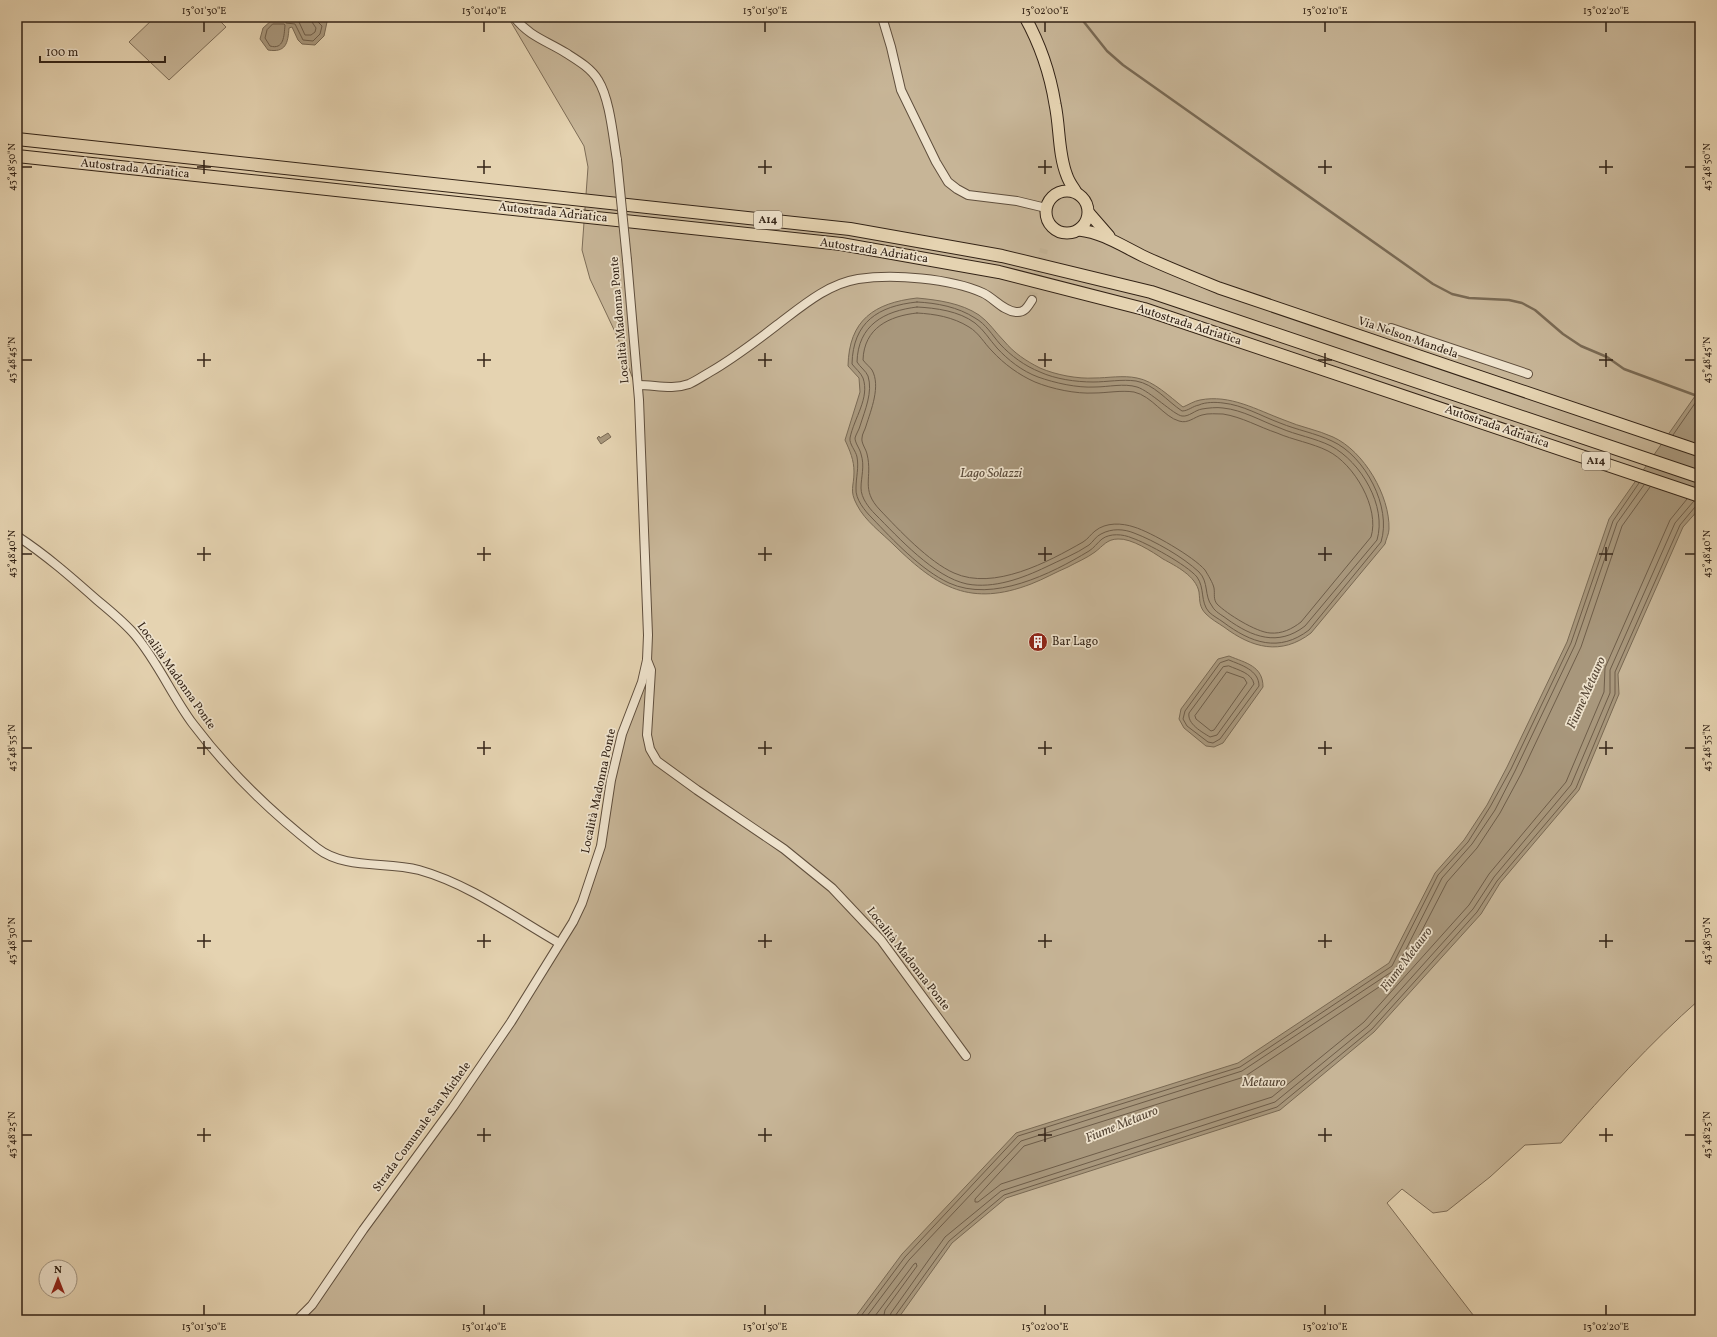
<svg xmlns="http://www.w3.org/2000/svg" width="1717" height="1337" font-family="Vollkorn,serif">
<rect width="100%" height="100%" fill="#e5d3b1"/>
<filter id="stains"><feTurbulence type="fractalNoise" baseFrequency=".005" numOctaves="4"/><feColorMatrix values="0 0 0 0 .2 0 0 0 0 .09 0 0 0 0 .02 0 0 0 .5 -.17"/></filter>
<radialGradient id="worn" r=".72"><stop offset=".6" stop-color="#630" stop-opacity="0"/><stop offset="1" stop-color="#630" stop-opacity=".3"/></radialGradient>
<!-- green -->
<g fill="#c7b597" stroke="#7d6c56">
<path d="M155,17H216L226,27L169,80L129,42Z"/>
<path d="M508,17H1700V999C1650,1043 1605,1093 1561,1143L1525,1145L1490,1177L1447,1211L1433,1213L1402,1189L1387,1203L1477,1320H302L473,1077L586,901L609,784L649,646L637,390L617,336L590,279L582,250L588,167L584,146Z"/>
</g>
<!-- water -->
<g fill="#a8977c" stroke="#796953">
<path d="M283,17H317L327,22L324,36L315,45L302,44L298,40L292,27L289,28C288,43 286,53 268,50L260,39L263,28L272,20H281Z"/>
<path d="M917,298C938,300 961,303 979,315C989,322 995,332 1004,341C1014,353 1026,361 1040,368C1056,375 1078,379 1094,378C1108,378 1123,375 1137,378C1154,381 1170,397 1183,407C1188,405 1194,401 1200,400C1230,394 1257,410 1284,420C1300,427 1318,430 1333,437C1364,451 1390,496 1389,529C1389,534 1386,539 1385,544L1311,633C1281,656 1252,648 1224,627C1218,623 1211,619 1206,614C1199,607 1200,601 1199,592C1196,576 1176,566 1163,559C1153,552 1131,538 1118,539C1107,539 1103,546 1095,552C1087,558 1077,562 1068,567C1056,572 1044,579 1031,584C971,607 938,588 895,546C882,533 865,521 857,505C849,490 854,487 854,472C854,460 850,451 845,440L860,392L859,378L848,366C849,320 874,303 917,298Z"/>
<path d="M1700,389V508L1683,527L1618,674L1619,694L1579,790L1500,883L1481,914L1374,1032L1280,1110L1006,1198L952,1243L897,1320H853L902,1254L1016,1133L1238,1063L1389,963L1435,873L1464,840L1487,805L1507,767L1567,642L1609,519Z"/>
<path d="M608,433L611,437L601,444L597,438L599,436L600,438Z"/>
<path d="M1229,656C1246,663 1263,666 1263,687L1223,743L1214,747L1206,746L1184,728L1179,719L1181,709L1218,659Z"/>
</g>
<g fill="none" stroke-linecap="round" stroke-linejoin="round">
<!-- shore -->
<g stroke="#6e5d49" stroke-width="1">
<path d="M286,17V23L295,24L303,40L313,41L320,34L322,26L317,21L316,17"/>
<path d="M291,17L299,22L305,35H311L315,32L316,28L312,22L311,17"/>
<path d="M273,24H284L285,25C284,36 284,50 270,46L265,38L267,30Z"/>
<path d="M917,302C937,303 958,307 975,318C986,324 992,335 1000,344C1011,356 1025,366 1040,372C1055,379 1076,382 1093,382C1107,382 1122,379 1136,381C1154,384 1167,401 1182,411C1188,411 1193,406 1199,405C1205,402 1216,402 1223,403C1243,405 1261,416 1280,423C1297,430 1315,433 1332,441C1365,456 1392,507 1381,542L1309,630C1279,653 1251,643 1223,622C1219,619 1213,616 1209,612C1200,602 1205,588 1197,577C1187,565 1147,543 1132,538C1123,534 1110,533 1102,539C1097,543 1094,548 1089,551C1051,574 993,603 949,583C921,570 893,540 872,518C865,511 855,499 856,488C856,477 859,468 857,457C856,451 849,444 850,438C854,418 870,398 863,378C861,373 855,368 852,364C853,322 878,306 917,302Z"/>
<path d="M917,307C936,308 959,311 975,323C984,330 989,339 997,348C1008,360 1022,371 1038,377C1055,383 1077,388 1095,387C1108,387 1124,383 1137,387C1150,391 1174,415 1182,416C1189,417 1195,410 1202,409C1208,408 1217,407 1223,408C1243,410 1261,421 1280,428C1296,435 1315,438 1331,446C1361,462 1387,506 1377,540L1305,626C1278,647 1252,637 1227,619C1222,615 1215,612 1212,606C1204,596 1209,582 1199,572C1183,557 1155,541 1134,533C1124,529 1112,528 1101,534C1096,536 1093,542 1089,545C1076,554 1060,560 1046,567C1023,578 994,589 967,584C934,577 899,538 875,514C869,508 861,498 861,488C861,477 865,466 861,454C860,449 855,443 855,438C856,434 859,430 860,426C865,410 873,392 868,376C866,371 860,367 857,362C858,325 884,311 917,307Z"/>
<path d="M917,313C935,314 953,317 969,327C979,333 984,343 992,351C1004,364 1019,375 1035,382C1052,389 1076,394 1094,393C1107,393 1121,390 1134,392C1152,396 1164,417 1179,421C1188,424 1194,417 1202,415C1208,413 1217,414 1223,414C1242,417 1259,427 1277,433C1293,440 1312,443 1328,451C1354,464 1380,508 1371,537L1301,622C1292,629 1282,634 1270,633C1256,632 1227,614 1217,604C1213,599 1215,594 1214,588C1213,583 1208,575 1205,570C1194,557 1151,532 1134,527C1122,523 1106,522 1095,531C1091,534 1088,539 1083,542C1048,562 994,591 954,573C929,562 899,530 880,510C860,489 873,478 867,454C866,449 861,443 862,438C862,434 865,430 866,426C871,410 881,386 872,370C870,367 866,364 863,360C864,328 889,316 917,313Z"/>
<path d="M1673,435L1700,396"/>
<path d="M1650,487L1622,526L1581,647L1521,774L1500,813L1477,848L1447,882L1400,973L1244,1077L1024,1146L975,1199V1202H978L1001,1184L1272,1097L1364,1022L1469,905L1489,874L1566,782L1604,692L1605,668L1670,520L1687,499"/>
<path d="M1229,660C1241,665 1259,670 1259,686L1220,739L1213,743L1208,742L1187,726L1183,719L1185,711L1220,663Z"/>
<path d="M1229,666C1238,670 1252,673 1254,684L1217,735L1210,737C1202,732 1187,724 1189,713L1223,667Z"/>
<path d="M1227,672L1244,678L1247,683L1214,730L1211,731L1196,719L1195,716Z"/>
<path d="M858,1320L905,1257L1018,1136L1240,1067L1392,966L1438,875L1468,842L1490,807L1511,769L1571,643L1613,521L1639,483"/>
<path d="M864,1320L909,1260L1021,1141L1242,1071L1396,969L1442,878L1472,844L1495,810L1515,771L1575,645L1617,523L1644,485"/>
<path d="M872,1320L914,1264L916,1263L917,1266L885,1310L883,1320"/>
<path d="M889,1320L891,1313L945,1237L1001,1191L1275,1102L1368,1026L1473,909L1494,877L1571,785L1610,693V670L1675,523L1694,501"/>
<path d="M894,1320L895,1316L949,1241L1004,1195L1277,1107L1372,1029L1477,912L1497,881L1576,788L1615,694V672L1680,525L1695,507L1700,505"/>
</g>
<!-- stream -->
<path stroke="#796953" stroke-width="2.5" d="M1080,17L1107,51L1123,65L1433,284L1452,294L1469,298L1509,300L1522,303L1535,310L1563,334L1581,346L1607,357L1624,369L1700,397"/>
<!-- minor-tunnel -->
<path stroke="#c1b092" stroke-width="8" stroke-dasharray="8 4" stroke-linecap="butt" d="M1032,300L1044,249"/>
<defs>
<g id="minor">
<path d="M514,17C530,37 545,40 566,53C577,60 591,68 598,80C610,99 613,137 617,160"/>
<path d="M882,17L891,47L901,90L936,162L948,182L957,189L968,195L1017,201L1046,208"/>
<path d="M1391,328L1528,374"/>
<path d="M638,385C656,385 672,390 689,384C696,381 703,376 710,372C734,358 755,342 777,325C801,307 827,284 858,279C893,274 950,278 983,293C994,298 1003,311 1016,312C1025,313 1028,306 1032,300"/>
<path d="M17,536C46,555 71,577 97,600C110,611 124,622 135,635C158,662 172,696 193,724C227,769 272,813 317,848C345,870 386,861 419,870C469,884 514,917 559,943"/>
<path d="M647,660L651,670L647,735L650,749L657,761L697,790L784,849L832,888L881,940L966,1056"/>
<path d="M297,1320L312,1305L363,1230L453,1107L511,1022L573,922L582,903L601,846L611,780L622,734L642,682L647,660L648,635L639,400L627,260"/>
</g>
<g id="major">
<path d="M1025,17C1040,44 1050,73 1055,104C1060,127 1058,154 1067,176C1069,182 1073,187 1076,192"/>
<circle cx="1067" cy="212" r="21"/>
<path d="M1089,213L1109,236"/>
<path d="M1079,230C1104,233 1122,246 1145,257C1169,268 1194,278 1219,288L1700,451"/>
</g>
<g id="highway">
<path d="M17,139L850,229L1002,256L1151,292L1700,477"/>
<path d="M17,156L841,244L999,272L1144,309L1700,496"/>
</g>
</defs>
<!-- minor casing -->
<use href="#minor" stroke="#604f3d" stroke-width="10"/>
<!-- major casing -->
<use href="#major" stroke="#332316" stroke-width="13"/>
<!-- highway casing -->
<use href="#highway" stroke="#332316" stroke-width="14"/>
<!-- minor -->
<use href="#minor" stroke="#eee2cc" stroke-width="8"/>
<!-- major -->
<use href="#major" stroke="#e5d3b1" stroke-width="11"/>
<!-- highway -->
<use href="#highway" stroke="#e5d3b1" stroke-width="12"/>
<defs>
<path id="minor-bridge" d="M617,160L627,260"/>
</defs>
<!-- minor-bridge casing -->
<use href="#minor-bridge" stroke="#604f3d" stroke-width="10" stroke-linecap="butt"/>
<!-- minor-bridge -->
<use href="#minor-bridge" stroke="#eee2cc" stroke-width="8"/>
</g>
<!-- ticks -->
<path fill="none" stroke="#332316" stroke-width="1.5" d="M204,22V32M484,22V32M765,22V32M1045,22V32M1325,22V32M1606,22V32M204,160V174M484,160V174M765,160V174M1045,160V174M1325,160V174M1606,160V174M22,167H32M197,167H211M477,167H491M758,167H772M1038,167H1052M1318,167H1332M1599,167H1613M1685,167H1695M204,353V367M484,353V367M765,353V367M1045,353V367M1325,353V367M1606,353V367M22,360H32M197,360H211M477,360H491M758,360H772M1038,360H1052M1318,360H1332M1599,360H1613M1685,360H1695M204,547V561M484,547V561M765,547V561M1045,547V561M1325,547V561M1606,547V561M22,554H32M197,554H211M477,554H491M758,554H772M1038,554H1052M1318,554H1332M1599,554H1613M1685,554H1695M204,741V755M484,741V755M765,741V755M1045,741V755M1325,741V755M1606,741V755M22,748H32M197,748H211M477,748H491M758,748H772M1038,748H1052M1318,748H1332M1599,748H1613M1685,748H1695M204,934V948M484,934V948M765,934V948M1045,934V948M1325,934V948M1606,934V948M22,941H32M197,941H211M477,941H491M758,941H772M1038,941H1052M1318,941H1332M1599,941H1613M1685,941H1695M204,1128V1142M484,1128V1142M765,1128V1142M1045,1128V1142M1325,1128V1142M1606,1128V1142M22,1135H32M197,1135H211M477,1135H491M758,1135H772M1038,1135H1052M1318,1135H1332M1599,1135H1613M1685,1135H1695M204,1305V1315M484,1305V1315M765,1305V1315M1045,1305V1315M1325,1305V1315M1606,1305V1315"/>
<!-- icons -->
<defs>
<symbol id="building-disc" viewBox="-11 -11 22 22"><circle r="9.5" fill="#8f2418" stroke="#eee2cc"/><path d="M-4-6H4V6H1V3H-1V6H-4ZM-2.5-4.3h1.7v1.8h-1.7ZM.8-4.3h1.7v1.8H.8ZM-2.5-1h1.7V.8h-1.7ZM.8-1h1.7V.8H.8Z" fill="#fff"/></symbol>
</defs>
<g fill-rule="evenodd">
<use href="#building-disc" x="1027" y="631" width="22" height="22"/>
</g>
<g text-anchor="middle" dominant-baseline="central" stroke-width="3.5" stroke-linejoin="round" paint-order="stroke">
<!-- shield labels -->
<g fill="#eee2cc" stroke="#6b5c4d" stroke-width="1">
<rect x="754" y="211" width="28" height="18" rx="3"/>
<rect x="1582" y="452" width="28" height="18" rx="3"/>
</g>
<g font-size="11" font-weight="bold" fill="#332316">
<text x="768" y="220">A14</text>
<text x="1596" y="461">A14</text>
</g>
<!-- street labels -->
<g font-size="12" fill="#332316" stroke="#eee2cc">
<text transform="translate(135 169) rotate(6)">Autostrada Adriatica</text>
<text transform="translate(553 213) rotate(6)">Autostrada Adriatica</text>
<text transform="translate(874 251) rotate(9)">Autostrada Adriatica</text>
<text transform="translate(620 320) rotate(-95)">Località Madonna Ponte</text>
<text transform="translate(1189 325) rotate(18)">Autostrada Adriatica</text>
<text transform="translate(1408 338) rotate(19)">Via Nelson Mandela</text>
<text transform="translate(1497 427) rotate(19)">Autostrada Adriatica</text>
<text transform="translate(176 676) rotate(55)">Località Madonna Ponte</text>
<text transform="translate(599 791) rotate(-78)">Località Madonna Ponte</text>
<text transform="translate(908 959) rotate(52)">Località Madonna Ponte</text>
<text transform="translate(422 1127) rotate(-54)">Strada Comunale San Michele</text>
</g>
<!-- poi labels -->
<g font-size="12" fill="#332316" stroke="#eee2cc" text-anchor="start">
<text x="1052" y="642">Bar Lago</text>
</g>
<!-- water labels -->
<g font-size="13" font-style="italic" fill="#564635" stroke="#eee2cc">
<text x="991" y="474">Lago Solazzi</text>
<text transform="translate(1587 693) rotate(-66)">Fiume Metauro</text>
<text transform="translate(1407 960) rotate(-53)">Fiume Metauro</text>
<text x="1264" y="1083">Metauro</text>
<text transform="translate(1122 1125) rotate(-22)">Fiume Metauro</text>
</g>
</g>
<!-- margin -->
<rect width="1717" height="1337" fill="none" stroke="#e5d3b1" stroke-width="44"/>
<!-- north arrow -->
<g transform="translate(58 1279)"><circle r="19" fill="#eee2cc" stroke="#a39683"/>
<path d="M0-3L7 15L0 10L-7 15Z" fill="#8f2418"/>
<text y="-6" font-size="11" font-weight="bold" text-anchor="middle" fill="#332316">N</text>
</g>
<!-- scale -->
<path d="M40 56v6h125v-6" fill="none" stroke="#332316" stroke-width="2"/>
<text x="46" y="56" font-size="12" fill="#332316" stroke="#eee2cc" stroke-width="3" paint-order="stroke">100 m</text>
<rect x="22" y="22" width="1673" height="1293" fill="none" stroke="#332316" stroke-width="1.5"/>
<g font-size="10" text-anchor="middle" fill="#332316">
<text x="204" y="14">13°01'30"E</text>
<text x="484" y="14">13°01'40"E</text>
<text x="765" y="14">13°01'50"E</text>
<text x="1045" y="14">13°02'00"E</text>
<text x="1325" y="14">13°02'10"E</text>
<text x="1606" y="14">13°02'20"E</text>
<text transform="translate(11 167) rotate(-90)" y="4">43°48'50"N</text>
<text transform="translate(1706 167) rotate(-90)" y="4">43°48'50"N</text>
<text transform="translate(11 360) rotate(-90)" y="4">43°48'45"N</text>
<text transform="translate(1706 360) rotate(-90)" y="4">43°48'45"N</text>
<text transform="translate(11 554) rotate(-90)" y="4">43°48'40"N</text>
<text transform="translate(1706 554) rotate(-90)" y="4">43°48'40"N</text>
<text transform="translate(11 748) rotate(-90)" y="4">43°48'35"N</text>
<text transform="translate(1706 748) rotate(-90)" y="4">43°48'35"N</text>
<text transform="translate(11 941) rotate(-90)" y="4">43°48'30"N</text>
<text transform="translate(1706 941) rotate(-90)" y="4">43°48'30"N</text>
<text transform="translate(11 1135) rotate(-90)" y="4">43°48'25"N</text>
<text transform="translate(1706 1135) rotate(-90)" y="4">43°48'25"N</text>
<text x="204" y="1330">13°01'30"E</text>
<text x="484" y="1330">13°01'40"E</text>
<text x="765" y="1330">13°01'50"E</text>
<text x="1045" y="1330">13°02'00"E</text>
<text x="1325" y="1330">13°02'10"E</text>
<text x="1606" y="1330">13°02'20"E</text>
</g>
<rect width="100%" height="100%" filter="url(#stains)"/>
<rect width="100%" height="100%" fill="url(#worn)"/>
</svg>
